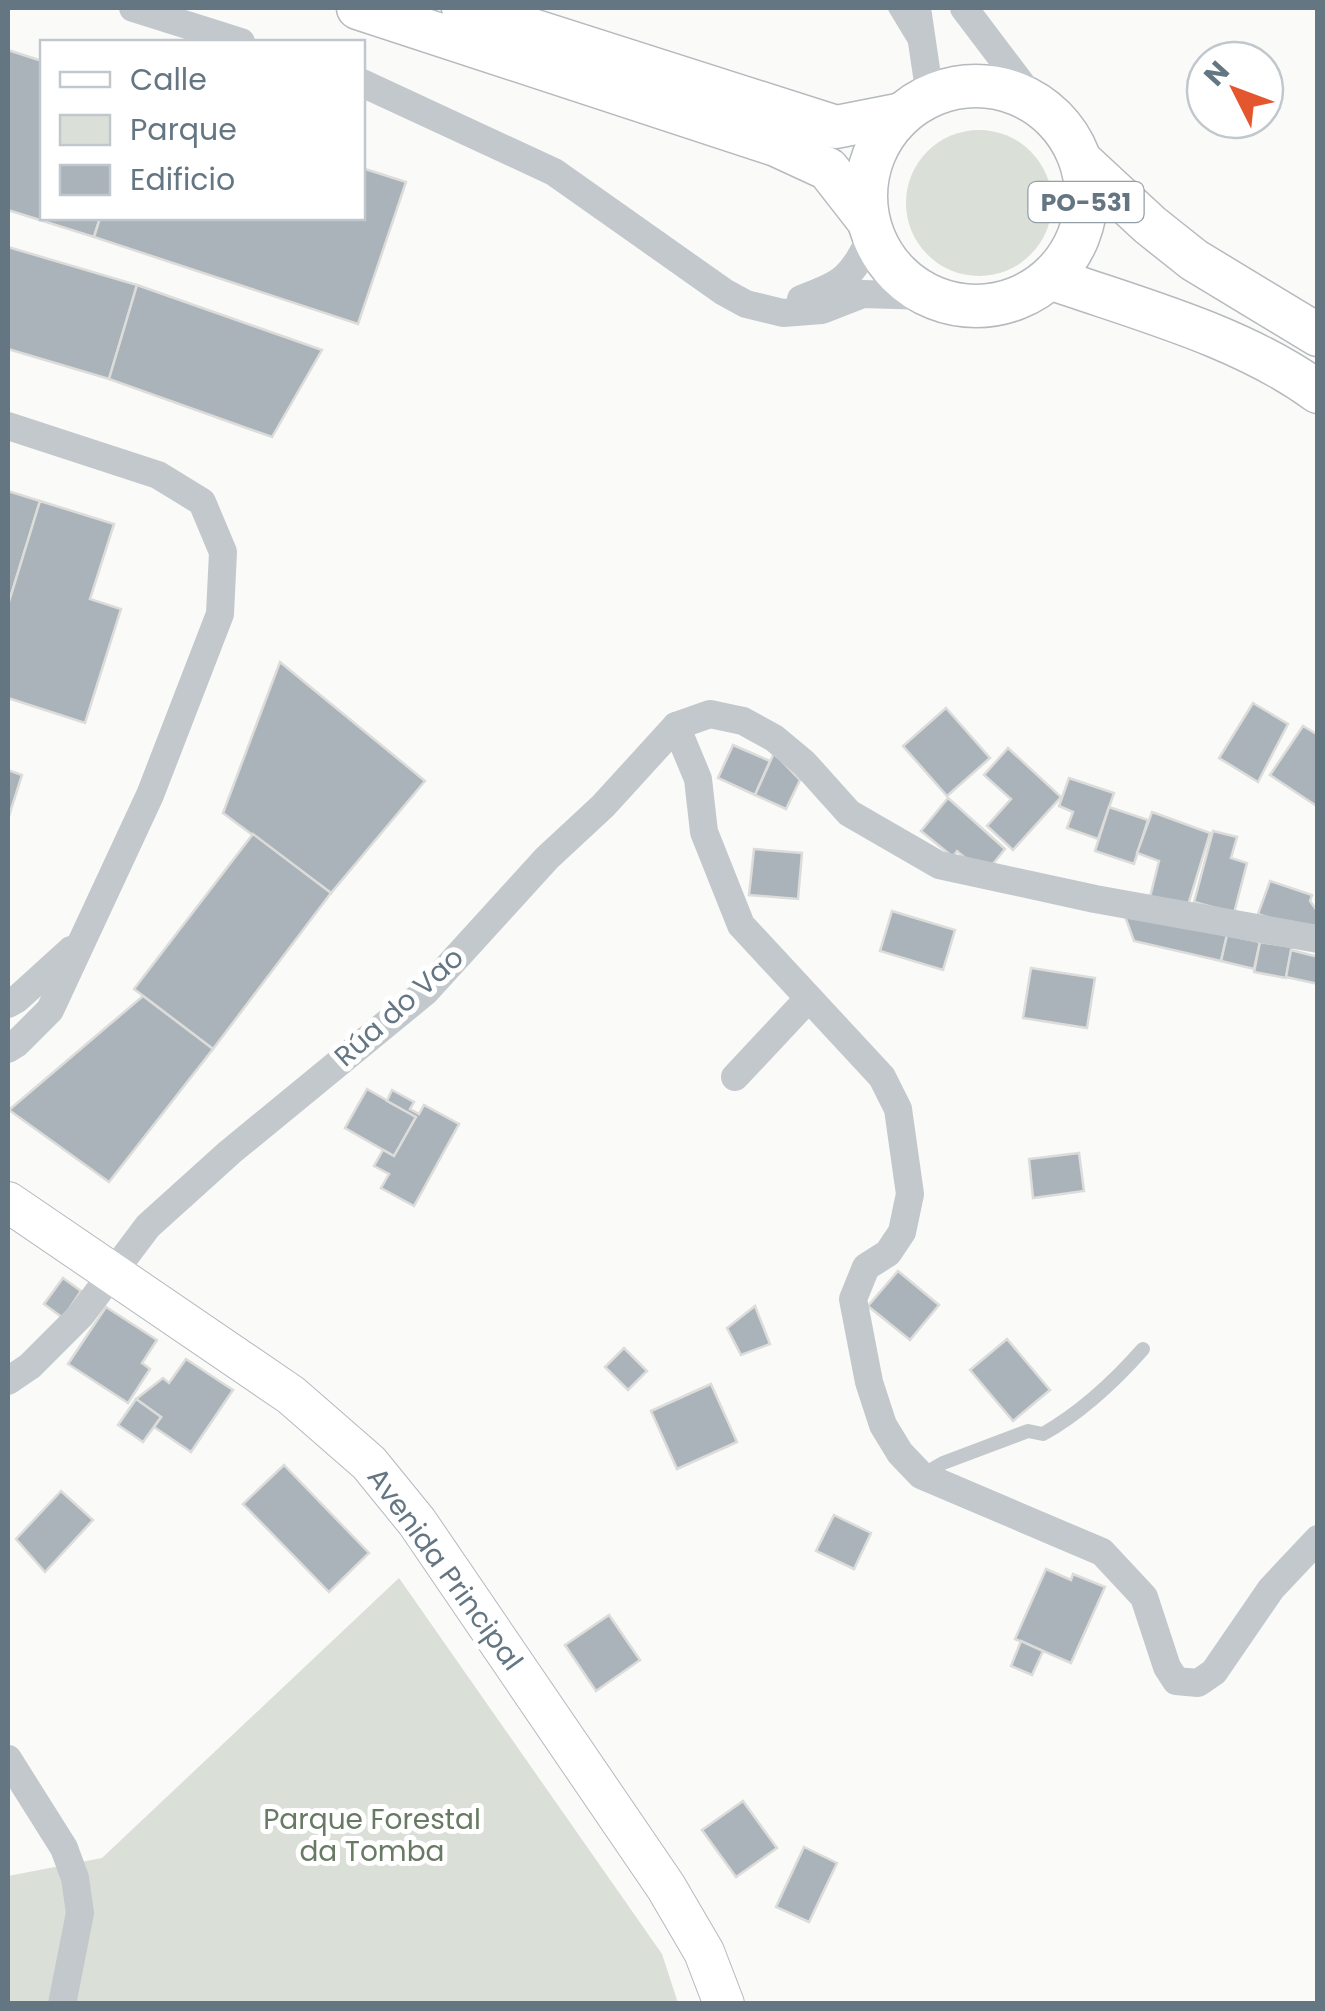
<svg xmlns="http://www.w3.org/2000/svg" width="1325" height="2011" font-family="Poppins,sans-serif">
<rect width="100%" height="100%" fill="#fafaf8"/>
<!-- green -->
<g fill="#dadfd7">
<circle cx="979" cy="203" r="73"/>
<path d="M399,1578L662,1954L678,2003L8,2004V1876L102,1858Z"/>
</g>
<!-- building -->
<g fill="#aab3b9" stroke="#dcdcda" stroke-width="2.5">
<path d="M8,50L42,61V218H100L94,237L8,210Z"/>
<path d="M362,168L406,182L358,324L94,237L100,218H362Z"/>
<path d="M8,247L137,285L109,379L8,349Z"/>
<path d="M137,285L322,350L272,437L109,379Z"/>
<path d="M8,491L40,501L8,605Z"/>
<path d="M40,501L114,524L90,599L121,609L85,723L8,698V605Z"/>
<path d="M280,662L425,781L331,893L223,813Z"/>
<path d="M1253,703L1288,724L1258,782L1219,758Z"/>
<path d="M946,708L990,758L947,796L903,746Z"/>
<path d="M1303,726L1318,735V807L1270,775Z"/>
<path d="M733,745L770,761L755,795L718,778Z"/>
<path d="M1008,748L1061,797L1013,850L987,826L1011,799L984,775Z"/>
<path d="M774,753L800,780L786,809L755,795Z"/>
<path d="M8,770L22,775L8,819Z"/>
<path d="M1069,778L1114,793L1098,839L1067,828L1073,812L1059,806Z"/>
<path d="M948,798L1005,849L988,870L976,867L957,851L953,857L921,831Z"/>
<path d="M1109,807L1148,820L1134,864L1095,851Z"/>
<path d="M1152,812L1210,833L1188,905L1150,897L1159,861L1137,853Z"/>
<path d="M1213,831L1237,837L1231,858L1247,863L1234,913L1194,902Z"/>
<path d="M253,834L331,893L213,1049L134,989Z"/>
<path d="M754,849L802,853L798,899L749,895Z"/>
<path d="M1270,881L1312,895L1310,901L1318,912L1317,934L1258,914Z"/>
<path d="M892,911L955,930L943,970L880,951Z"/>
<path d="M1123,911L1227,935L1221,961L1134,941Z"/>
<path d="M1227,935L1260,942L1254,969L1221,961Z"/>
<path d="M1260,942L1292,947L1286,978L1254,972Z"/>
<path d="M1291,950L1318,957V984L1286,977Z"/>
<path d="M1031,968L1095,978L1087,1028L1023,1018Z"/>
<path d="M143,996L213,1049L109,1182L9,1110Z"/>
<path d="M367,1089L416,1117L394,1156L345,1128Z"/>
<path d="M392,1090L414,1102L410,1109L419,1114L424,1105L459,1124L414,1206L381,1188L389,1174L374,1166L383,1150L394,1156L416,1117L387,1101Z"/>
<path d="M1079,1153L1084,1191L1033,1198L1029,1159Z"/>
<path d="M898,1271L939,1305L910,1340L868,1306Z"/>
<path d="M63,1278L81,1291L63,1318L44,1304Z"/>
<path d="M755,1306L770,1344L741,1355L727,1328Z"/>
<path d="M106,1307L157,1340L142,1363L150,1369L128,1403L68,1364Z"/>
<path d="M1007,1339L1050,1390L1013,1421L970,1370Z"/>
<path d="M624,1348L647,1371L628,1390L605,1367Z"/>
<path d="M186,1359L233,1390L191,1452L154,1427L161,1417L136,1399L163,1378L169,1383Z"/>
<path d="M711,1384L737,1442L677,1469L651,1411Z"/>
<path d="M136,1399L161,1417L143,1442L118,1425Z"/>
<path d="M284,1465L369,1553L329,1592L243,1504Z"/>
<path d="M61,1491L93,1520L45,1572L16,1539Z"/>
<path d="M834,1515L871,1533L854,1569L816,1551Z"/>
<path d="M1046,1569L1071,1580L1073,1574L1105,1587L1071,1663L1015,1639Z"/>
<path d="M609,1615L640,1660L596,1691L565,1645Z"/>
<path d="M1021,1641L1043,1651L1032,1675L1011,1666Z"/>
<path d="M743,1801L777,1848L736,1877L702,1830Z"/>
<path d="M804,1847L837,1863L809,1922L776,1907Z"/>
</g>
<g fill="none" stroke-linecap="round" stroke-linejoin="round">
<defs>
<path id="secondary" d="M8,1202L291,1395L369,1463L417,1522L666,1887L704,1952L724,2004"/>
<g id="primary">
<path d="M358,8L776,145L828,169L867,219"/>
<path d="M463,8L836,127L902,114"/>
<circle cx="976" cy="196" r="110"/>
<path d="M1082,162L1150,225L1194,260L1318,335"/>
<path d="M1050,278C1138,309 1242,336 1318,392"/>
</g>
</defs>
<!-- secondary casing -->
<use href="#secondary" stroke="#b3babf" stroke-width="42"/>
<!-- primary casing -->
<use href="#primary" stroke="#b5babe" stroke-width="45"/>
<!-- lane -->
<g stroke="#c3c8cc" stroke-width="14">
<path d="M895,8L915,41"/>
<path d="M922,1475L943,1463L1028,1431L1043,1434C1082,1412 1113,1383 1143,1349"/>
</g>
<!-- street -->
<g stroke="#c3c8cc" stroke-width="28">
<path d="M133,8L241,42"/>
<path d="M917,8L930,96"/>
<path d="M964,8L1035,102"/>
<path d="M362,83L554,172L724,292L746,304L783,313L822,310L863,294L927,296"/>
<path d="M801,299C846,282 850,278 872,236"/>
<path d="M8,426L158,475L202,502L223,552L220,614L150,795L50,1010L16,1044L8,1049"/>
<path d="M676,726L698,779L704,832L741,925L882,1077L898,1109L910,1194L902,1232L888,1253L866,1267L853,1299L869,1382L883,1425L900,1453L921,1475L1102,1552L1144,1597L1167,1667L1176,1681L1198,1683L1214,1672L1271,1589L1318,1539"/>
<path d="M8,1004L17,999L71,950"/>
<path d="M735,1077L808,999"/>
<path d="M8,1381L30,1366L81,1315L148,1226L230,1152L425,992L547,858L603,806L676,726L710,714L743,721L774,738L804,763L849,813L939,865L1095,899L1318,939"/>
<path d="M8,1759L64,1848L75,1878L80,1913L62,2004"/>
</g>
<!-- secondary -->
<use href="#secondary" stroke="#fff" stroke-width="40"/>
<!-- primary -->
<use href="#primary" stroke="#fff" stroke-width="42"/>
</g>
<g text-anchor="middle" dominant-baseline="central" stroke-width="10" stroke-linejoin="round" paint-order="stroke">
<!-- shield labels -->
<rect fill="#fff" stroke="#939fa8" stroke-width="2.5" x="1028.5" y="182" width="115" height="40" rx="8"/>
<g font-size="25" font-weight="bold" fill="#657683">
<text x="1086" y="202">PO-531</text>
</g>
<!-- street labels -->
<g font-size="28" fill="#657683" stroke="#fff">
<text transform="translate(399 1007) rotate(-42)">Rúa do Vao</text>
<text transform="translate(445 1569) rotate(54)">Avenida Principal</text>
</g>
<!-- park labels -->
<g font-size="28" fill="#687a64" stroke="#fff">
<text x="372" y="1819">Parque Forestal<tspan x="372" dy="32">da Tomba</tspan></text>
</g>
</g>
<!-- border -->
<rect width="1325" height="2011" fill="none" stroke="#657683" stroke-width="20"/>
<!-- legend -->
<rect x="40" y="40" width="325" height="180" fill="#ffffff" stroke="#c1c8cd" stroke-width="2.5"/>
<rect x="60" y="72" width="50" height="15" fill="#ffffff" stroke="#c1c8cd" stroke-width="2.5"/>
<text x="130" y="90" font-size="30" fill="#657683">Calle</text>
<rect x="60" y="115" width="50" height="30" fill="#dadfd7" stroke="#c1c8cd" stroke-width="2.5"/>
<text x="130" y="140" font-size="30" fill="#657683">Parque</text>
<rect x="60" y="165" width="50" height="30" fill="#aab3b9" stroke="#c1c8cd" stroke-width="2.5"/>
<text x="130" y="190" font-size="30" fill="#657683">Edificio</text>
<!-- north arrow -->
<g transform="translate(1235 90) rotate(312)"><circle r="48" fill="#ffffff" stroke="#c1c8cd" stroke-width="2.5"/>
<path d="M0-8L18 38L0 25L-18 38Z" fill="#e4572e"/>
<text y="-15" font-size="28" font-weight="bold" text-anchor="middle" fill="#657683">N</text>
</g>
</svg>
